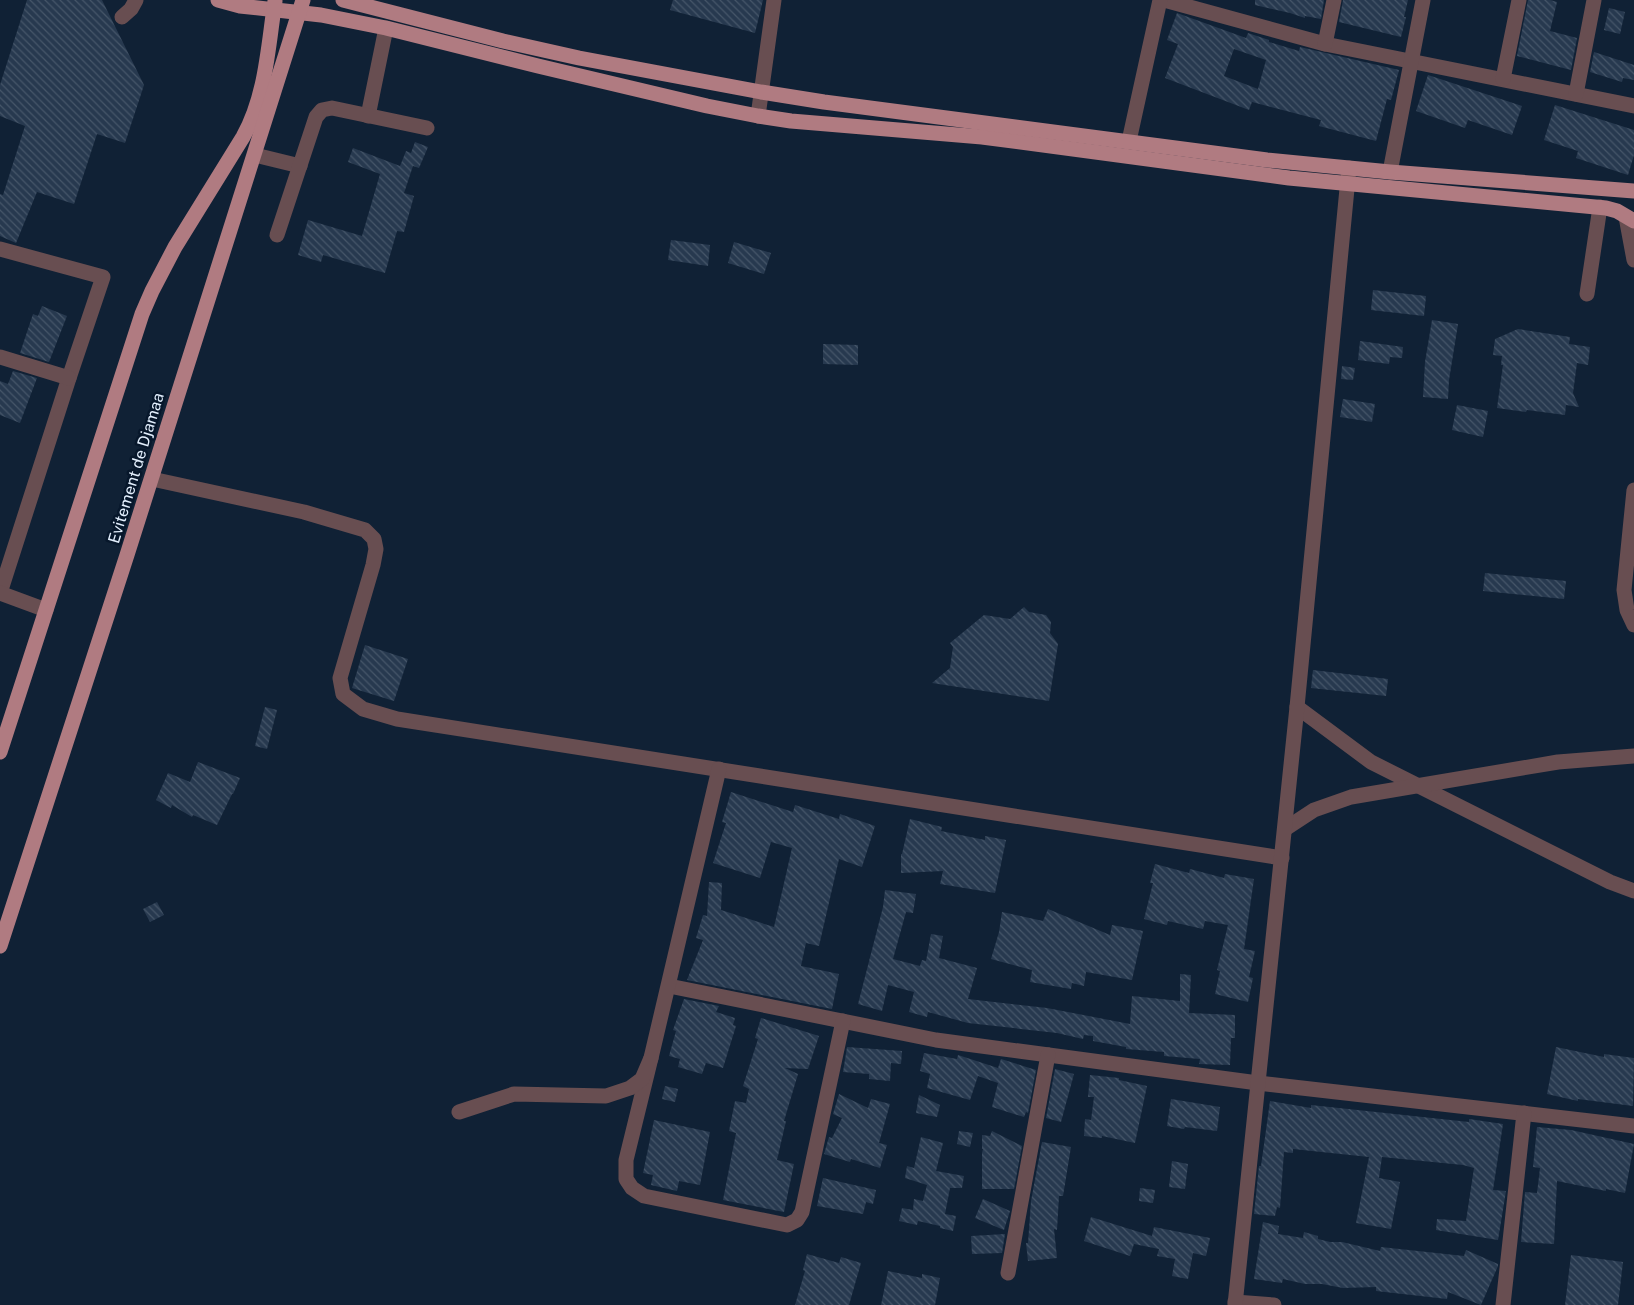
<svg xmlns="http://www.w3.org/2000/svg" width="1634" height="1305" font-family="'Public Sans',sans-serif">
<defs>
<pattern id="building-back-hatch" width="6" height="6" patternUnits="userSpaceOnUse" patternTransform="scale(1.25)"><rect width="6" height="6" fill="#27394f"/><path d="M-1 5l2 2M0 0l6 6M5-1l2 2" fill="none" stroke="#465669"/></pattern>
</defs>
<rect width="100%" height="100%" fill="#102135"/>
<!-- building -->
<g fill="url(#building-back-hatch)" fill-rule="evenodd">
<path d="M27,0H102L144,85L125,143L97,134L74,204L37,192L16,243L0,236V194L3,195L25,126L0,116V85Z"/>
<path d="M673,0H763L755,33L670,10Z"/>
<path d="M1255,0H1324L1321,19L1305,16V18L1290,13L1255,5Z"/>
<path d="M1343,0H1408L1404,17H1406L1401,37L1339,22Z"/>
<path d="M1528,0H1550L1557,2L1550,31L1577,38L1571,70L1517,56Z"/>
<path d="M1609,8L1625,12L1620,34L1604,30Z"/>
<path d="M1177,13L1246,38L1248,33L1269,40V42L1299,51L1300,47L1399,70L1391,100L1387,99L1376,141L1319,126L1321,120L1252,102L1249,110L1165,78L1178,44L1167,40ZM1234,49L1266,60L1258,89L1224,76Z"/>
<path d="M1594,52L1634,65V80L1623,78L1622,82L1590,72Z"/>
<path d="M1428,75L1522,106L1512,135L1468,120L1465,128L1416,111Z"/>
<path d="M1555,105L1634,130V155L1628,175L1576,158L1578,151L1544,140Z"/>
<path d="M415,142L428,147L419,168L413,166L404,193L414,196L404,232L397,231L385,273L323,255L321,262L298,255L308,220L362,236L380,174L348,162L353,148L400,166L406,151L411,153Z"/>
<path d="M671,240L710,245L708,266L668,260Z"/>
<path d="M734,242L771,253L764,274L728,263Z"/>
<path d="M1373,290L1426,296L1424,316L1371,310Z"/>
<path d="M42,306L67,316L49,362L20,353L33,314L38,316Z"/>
<path d="M1432,320L1458,324L1449,380L1448,399L1423,397L1425,362Z"/>
<path d="M1518,329L1570,337L1569,344L1590,347L1588,365L1577,363L1573,393L1579,407L1566,405L1565,415L1527,410L1526,412L1497,408L1503,365H1501L1502,356L1493,355L1495,339Z"/>
<path d="M1360,341L1403,347L1402,358L1390,357L1389,364L1358,360Z"/>
<path d="M823,344L858,345V365L823,364Z"/>
<path d="M1342,366L1355,368L1353,380L1341,379Z"/>
<path d="M13,371L37,378L20,423L0,415V381L8,384Z"/>
<path d="M1343,399L1375,404L1372,422L1340,417Z"/>
<path d="M1457,405L1488,411L1483,437L1452,430Z"/>
<path d="M1485,573L1566,581L1564,599L1483,591Z"/>
<path d="M1024,607L1029,612L1046,615L1051,622L1050,633L1058,644L1049,701L932,683L950,668L953,647L950,643L984,615L1010,619Z"/>
<path d="M365,645L408,659L394,701L352,688Z"/>
<path d="M1313,670L1388,679L1386,696L1311,688Z"/>
<path d="M265,707L277,710L267,749L255,746Z"/>
<path d="M198,762L240,778L233,794H232L217,825L193,815L192,817L172,805L171,808L156,800L168,773L190,782Z"/>
<path d="M731,792L793,812L795,805L839,819L840,814L875,826L862,867L839,859L819,946L806,943L801,966L839,974L832,1009L687,980L703,940L696,938L703,915L707,916L709,882L722,883L721,910L774,927L792,848L771,842L760,878L713,863L726,823L722,822Z"/>
<path d="M910,819L942,827L941,831L985,840V836L1006,840L995,893L940,884L943,871L901,873V854H902Z"/>
<path d="M1155,864L1189,873L1190,869L1224,878L1225,874L1254,879L1244,949L1255,951L1249,977L1253,978L1248,1002L1215,994L1220,971L1217,970L1228,925L1205,921L1203,929L1168,921L1167,925L1144,919L1153,883H1150Z"/>
<path d="M885,890L916,894L913,913L906,912L893,959L920,966L922,960L926,961L931,934L943,936L939,958L977,968L968,999L1047,1008L1130,1024L1132,996L1180,1001V974L1191,975L1189,1013L1235,1015V1038H1231L1230,1065L1199,1064L1200,1059L1164,1056V1052L1126,1049V1047L1093,1041V1036L1084,1035L1083,1039L1057,1033L968,1023L928,1012L927,1017L909,1012L914,992L888,985L882,1011L858,1004L883,907Z"/>
<path d="M157,902L164,915L150,922L143,909Z"/>
<path d="M1048,909L1110,935L1112,925L1143,931L1132,980L1086,972L1084,986L1072,983L1071,989L1030,982L1032,970L991,959L999,932L1002,912L1043,921Z"/>
<path d="M684,999L719,1006L716,1012L735,1018L733,1025L736,1026L723,1068L706,1063L702,1074L678,1067L680,1059L669,1056L676,1031L673,1030Z"/>
<path d="M761,1018L819,1036L808,1069L785,1068L798,1074L784,1121H786L777,1160L794,1164L784,1212L723,1200L736,1133L729,1131L735,1101L746,1103L749,1089L743,1086L758,1039L755,1038Z"/>
<path d="M847,1047L902,1051L901,1064L891,1063L890,1081L869,1079V1074L843,1072Z"/>
<path d="M1556,1047L1604,1057V1054L1634,1058L1633,1106L1578,1099V1101L1547,1094Z"/>
<path d="M924,1053L957,1059L958,1055L998,1068L1001,1059L1036,1070L1028,1113L1026,1112L1024,1117L992,1107L998,1083L978,1076L970,1100L927,1088L930,1074L920,1071Z"/>
<path d="M1055,1069L1074,1074L1061,1122L1046,1118Z"/>
<path d="M1090,1075L1119,1078V1080L1147,1086L1135,1143L1102,1136V1138L1084,1136L1085,1119L1091,1120L1094,1097H1088Z"/>
<path d="M665,1086L678,1089L675,1102L662,1099Z"/>
<path d="M839,1094L868,1108L871,1099L890,1104L879,1143L887,1145L880,1168L851,1159L850,1162L824,1154L829,1137L832,1138L842,1118L833,1114Z"/>
<path d="M919,1095L940,1105L937,1117L916,1113Z"/>
<path d="M1171,1099L1220,1107L1217,1131L1185,1127L1184,1129L1167,1126Z"/>
<path d="M1270,1101L1311,1108V1105L1469,1122V1119L1503,1124L1493,1190L1506,1191L1498,1240L1436,1230L1437,1219L1466,1221L1474,1168L1463,1165L1382,1157L1379,1178L1400,1182L1391,1229L1356,1223L1369,1157L1293,1149V1153L1284,1152L1280,1208L1277,1207L1275,1216L1254,1214L1259,1166H1261Z"/>
<path d="M654,1120L710,1132L700,1185L679,1181L677,1191L651,1185L653,1175L643,1173Z"/>
<path d="M1537,1127L1571,1130L1634,1144L1625,1193L1606,1189V1191L1557,1181L1554,1244L1521,1242L1525,1192L1537,1193L1540,1168L1533,1167Z"/>
<path d="M959,1131L973,1133L970,1147L957,1144Z"/>
<path d="M992,1131L1022,1146L1014,1189H982V1153L983,1149H982V1135L990,1136Z"/>
<path d="M921,1137L943,1143L936,1171L964,1176L962,1188H950L945,1214L956,1216L953,1231L940,1228V1226L918,1221L917,1225L899,1221L902,1208L913,1210L914,1199L923,1201L927,1185L905,1178L907,1166L914,1168Z"/>
<path d="M1042,1142L1071,1147L1063,1196H1059L1057,1230L1054,1229L1057,1258L1028,1261L1026,1243H1028L1031,1201Z"/>
<path d="M1172,1161L1188,1164L1185,1189L1169,1187Z"/>
<path d="M823,1178L876,1190L873,1204L866,1202L863,1214L817,1206Z"/>
<path d="M1140,1188L1155,1190L1153,1203L1139,1201Z"/>
<path d="M983,1199L1010,1211L1004,1230L975,1218Z"/>
<path d="M1091,1217L1152,1236L1154,1227L1210,1238L1206,1256L1193,1253L1188,1279L1172,1276L1175,1259L1157,1256L1159,1249L1134,1244L1130,1256L1084,1241Z"/>
<path d="M1263,1222L1279,1226L1278,1234L1303,1238L1304,1232L1318,1236V1239L1330,1242H1342L1380,1251L1381,1247L1464,1256L1466,1250L1498,1264V1266L1481,1305L1448,1292L1447,1299L1376,1291V1287L1343,1288L1322,1284H1305L1283,1279L1282,1283L1254,1279Z"/>
<path d="M1005,1234L1002,1253L972,1254L971,1236Z"/>
<path d="M807,1254L839,1263L841,1257L861,1263L849,1305H795L805,1271L803,1270Z"/>
<path d="M1571,1255L1623,1262L1618,1305H1565Z"/>
<path d="M888,1271L922,1278V1274L940,1278L935,1305H881Z"/>
</g>
<g fill="none" stroke-linecap="round" stroke-linejoin="round">
<!-- minor -->
<g stroke="#684e51" stroke-width="15">
<path d="M1164,0L1325,44L1634,106"/>
<path d="M122,17L131,9L136,0"/>
<path d="M1325,44L1334,0"/>
<path d="M1503,79L1519,0"/>
<path d="M1576,94L1594,0"/>
<path d="M368,116L386,28"/>
<path d="M758,116L774,0"/>
<path d="M1129,141L1160,0"/>
<path d="M255,155L300,166"/>
<path d="M1390,172L1423,0"/>
<path d="M1626,217L1634,260"/>
<path d="M277,235L316,117L322,110L332,108L427,128"/>
<path d="M0,249L103,277L69,378L0,593"/>
<path d="M1587,294L1600,207"/>
<path d="M0,357L69,378"/>
<path d="M152,479L304,512L365,530L374,539L376,549L373,565L340,678L343,694L363,709L397,719L1282,858"/>
<path d="M1634,490L1624,590L1627,610L1634,625"/>
<path d="M0,593L46,610"/>
<path d="M1297,707L1371,762L1610,882L1634,891"/>
<path d="M1285,829L1314,810L1351,797L1558,762L1634,756"/>
<path d="M669,986L936,1040L1258,1083L1634,1126"/>
<path d="M651,1058L626,1160V1179L632,1188L644,1196L787,1225L797,1220L802,1212L843,1021"/>
<path d="M459,1112L514,1094L606,1096L630,1088L642,1079L651,1058L719,769"/>
<path d="M1008,1273L1048,1055"/>
<path d="M1235,1302L1274,1305"/>
<path d="M1235,1305L1297,707L1349,168"/>
<path d="M1503,1305L1524,1113"/>
</g>
<!-- major -->
<g stroke="#b07b81" stroke-width="15">
<path d="M218,0L240,6L321,15L386,28L538,66L707,106L758,116L791,121L982,137L1289,178L1606,208L1617,211L1634,221"/>
<path d="M343,0L503,41L579,58L761,92L824,102L1267,160L1390,172L1634,191"/>
<path d="M0,752L142,314L152,291L175,247L243,137C266,96 268,47 275,1"/>
<path d="M0,946L127,555L303,0"/>
</g>
</g>
<g text-anchor="middle" dominant-baseline="central" stroke-width="5" stroke-linejoin="round" paint-order="stroke">
<!-- street labels -->
<g font-size="16" fill="#e3effd" stroke="#07172b">
<text transform="translate(136 468) rotate(-73)">Evitement de Djamaa</text>
</g>
</g>
</svg>
